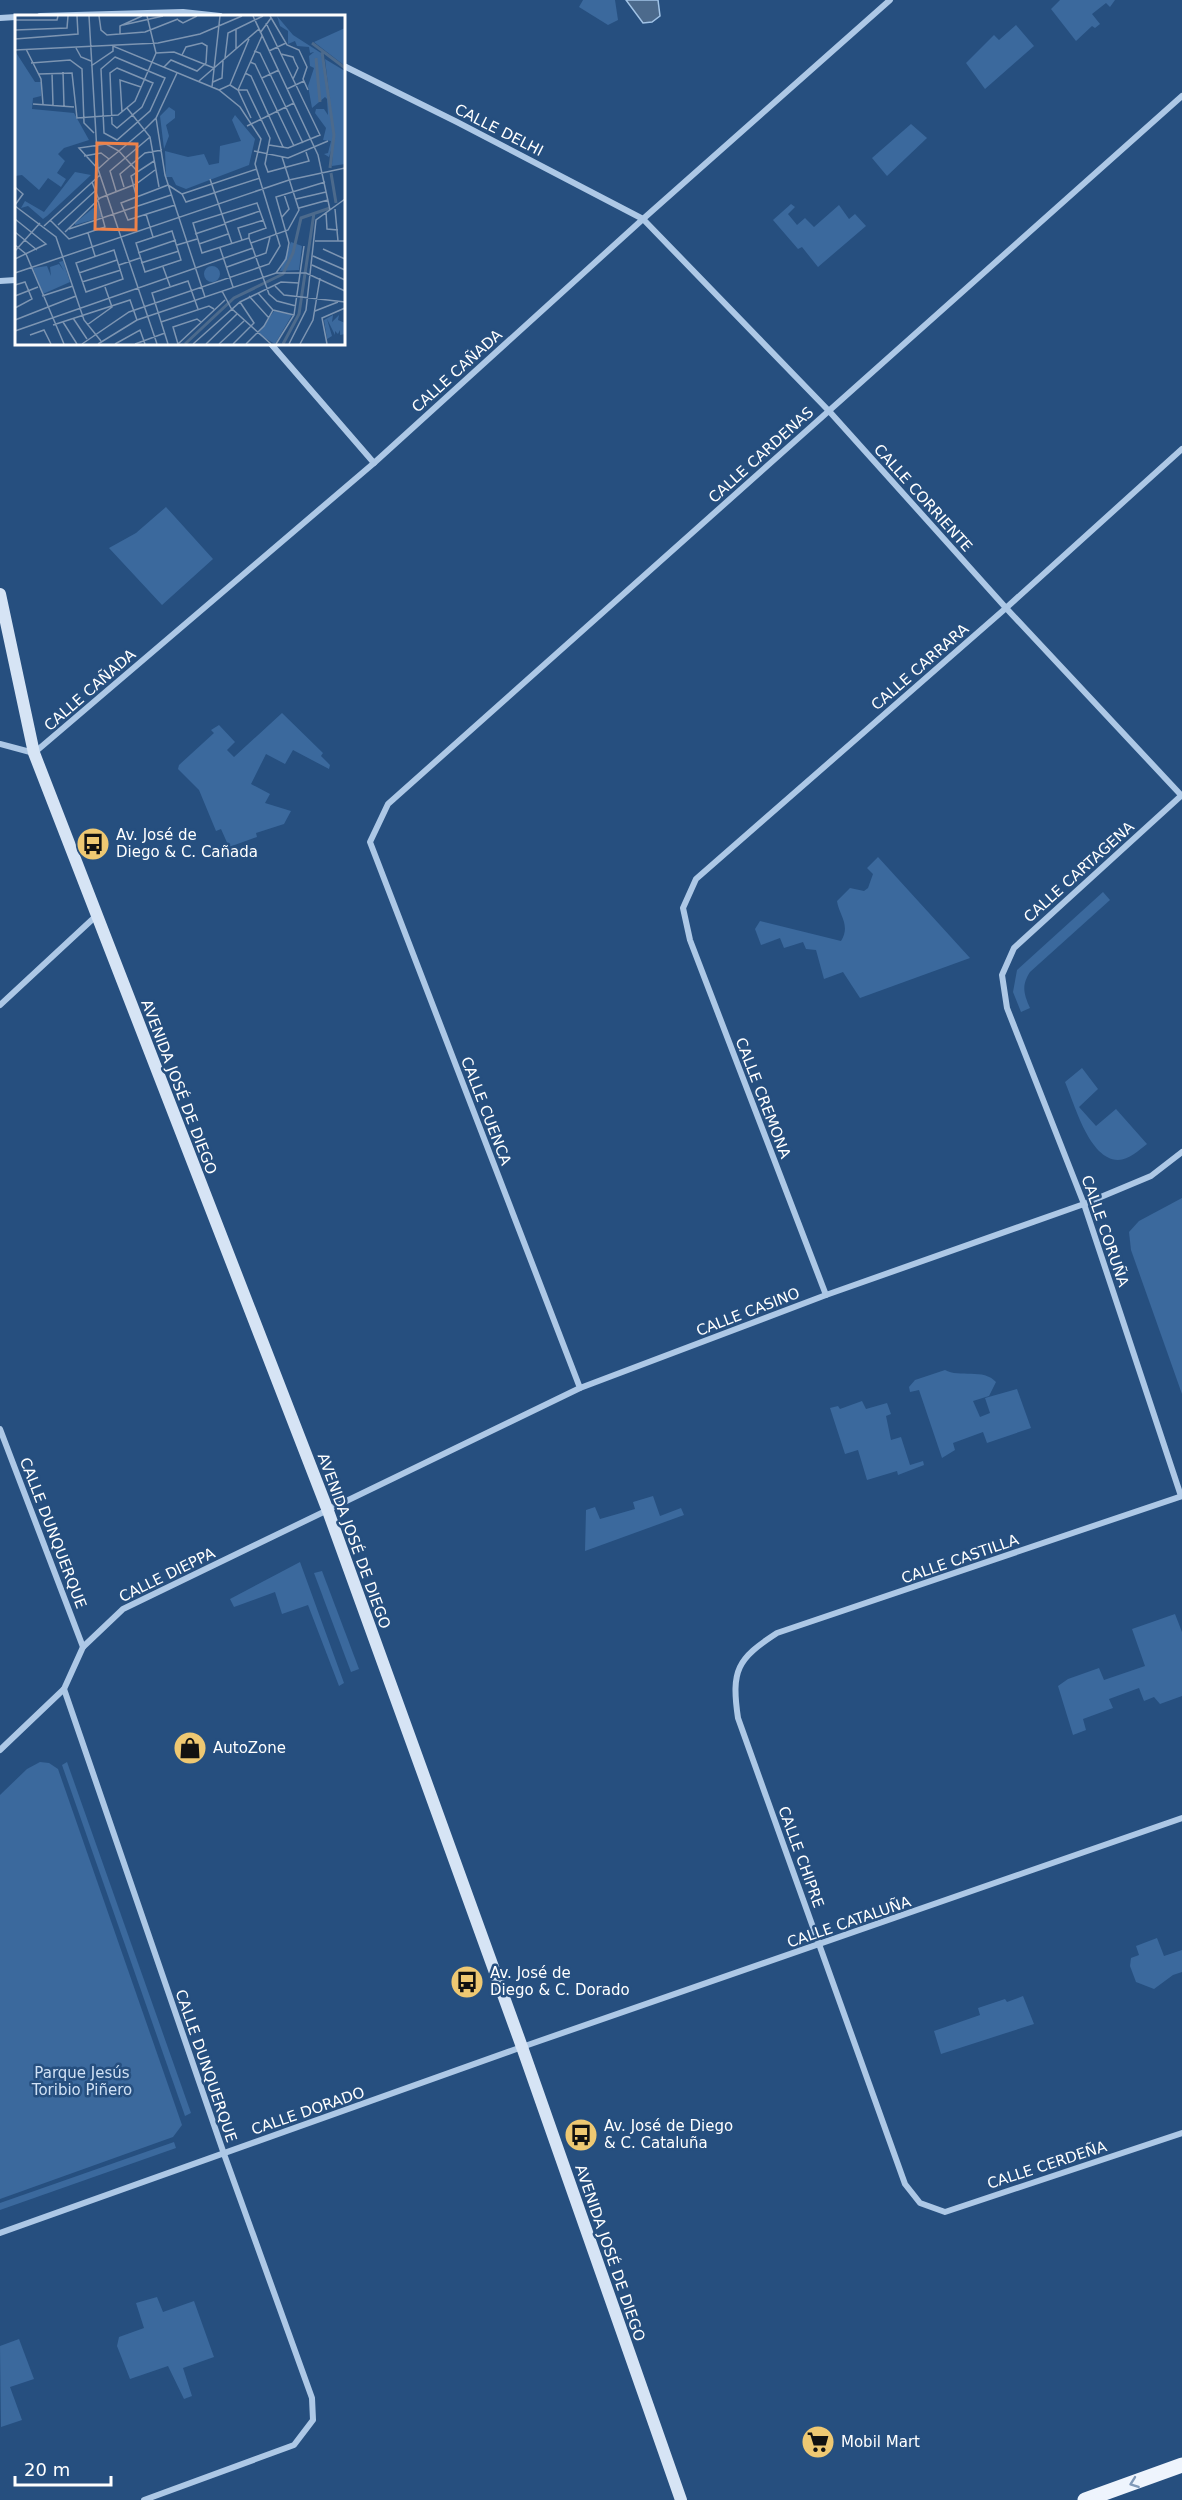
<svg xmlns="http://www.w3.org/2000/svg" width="1182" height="2500" font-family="'DejaVu Sans',sans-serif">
<rect width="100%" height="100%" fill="#264f7f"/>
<!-- green -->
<g fill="#3b699d">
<path d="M583,0H615L618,20L608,25L579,7Z"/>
<path d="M1060,0H1115L1110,7L1106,3L1092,14L1100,24L1095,28L1092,26L1076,41L1051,9Z"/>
<path d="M1016,25L1034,46L985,89L966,63L994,35L999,40Z"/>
<path d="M911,124L927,138L887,176L872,158Z"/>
<path d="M791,204L795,207L788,214L797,225L805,218L814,227L839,205L849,219L855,214L866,226L818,267L802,247L798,249L773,220Z"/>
<path d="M166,507L213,559L162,605L109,548L136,533Z"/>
<path d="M282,713L323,753L321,756L330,765L329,769L293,750L285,764L266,754L251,784L270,794L265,803L291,811L284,824L256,833L257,837L229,847L221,829L216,831L199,790L178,769L179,765L214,733L211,730L219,725L235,742L227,750L234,757Z"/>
<path d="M878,857L970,958L860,998L843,972L824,979L816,950L806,949L803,942L784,948L780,938L761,945L755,929L760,921L841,941C851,925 839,915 837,901L850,888L864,891L868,888L873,874L867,868Z"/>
<path d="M1103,892L1110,900L1030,972C1021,986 1024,994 1030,1008L1021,1012L1013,992L1017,970Z"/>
<path d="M1082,1068L1098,1089L1079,1107L1096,1126L1116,1109L1147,1144C1139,1150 1129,1160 1118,1160C1089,1159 1075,1105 1065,1082Z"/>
<path d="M1182,1198V1394L1131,1250L1129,1232L1139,1221Z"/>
<path d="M945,1370C959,1378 984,1368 996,1382L989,1396L973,1401L980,1417L990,1413L985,1398L1017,1389L1031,1428L987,1443L983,1432L953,1443L955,1450L942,1458L919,1390L910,1392L909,1387L915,1380Z"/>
<path d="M862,1401L866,1409L887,1403L891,1414L886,1416L891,1440L901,1437L910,1465L923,1461L924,1465L898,1475L897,1471L867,1480L858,1450L845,1454L830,1408L838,1406L840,1409Z"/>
<path d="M653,1496L660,1516L681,1508L684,1515L585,1551L586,1510L595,1507L600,1519L635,1509L633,1502Z"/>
<path d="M300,1562L344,1683L339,1686L308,1605L282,1614L275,1592L234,1607L230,1599Z"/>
<path d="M322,1571L359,1669L351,1672L314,1573Z"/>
<path d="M1175,1614L1182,1632V1696L1160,1704L1154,1697L1144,1701L1139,1688L1109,1699L1113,1708L1083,1719L1086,1730L1073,1735L1058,1686L1068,1679L1099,1668L1104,1680L1145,1666L1132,1629Z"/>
<path d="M40,1762L49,1763L58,1769L182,2125L173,2137L0,2199V1795L27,1769Z"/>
<path d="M67,1762L191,2113L185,2116L62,1765Z"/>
<path d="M1157,1938L1164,1956L1182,1950V1972L1173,1975L1154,1989L1136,1982L1130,1966L1131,1958L1139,1955L1136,1946Z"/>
<path d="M1023,1996L1034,2024L941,2054L934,2031L980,2015L978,2008L1005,1999L1007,2002Z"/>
<path d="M174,2142L176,2148L0,2210V2203Z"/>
<path d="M157,2297L163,2312L194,2301L214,2357L183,2368L192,2396L184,2399L168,2366L130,2379L117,2346L119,2337L144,2328L136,2303Z"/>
<path d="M19,2339L34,2379L10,2387L22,2420L1,2427L0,2346Z"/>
</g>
<!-- water -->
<path fill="#4c6a8c" stroke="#a1c3e6" stroke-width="1.5" d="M626,0H658L660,16L652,22L643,23Z"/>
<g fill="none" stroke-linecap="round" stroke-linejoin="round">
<!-- minor -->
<g stroke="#adc8e6" stroke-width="6">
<path d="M40,16L183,12L220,16"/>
<path d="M0,18L16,17"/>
<path d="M344,66L457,122L643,219L829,411L1006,608L1181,795"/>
<path d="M0,281L16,280"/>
<path d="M271,344L374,463"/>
<path d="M0,744L34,753L374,463L643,219L890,0"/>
<path d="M0,1005L96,916"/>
<path d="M826,1295L690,940L683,908L696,879L1006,608L1182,449"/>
<path d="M580,1388L370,842L388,804L1182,96"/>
<path d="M0,1429L83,1647"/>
<path d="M1181,1496L1084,1204L1007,1008L1002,975L1014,948L1182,795"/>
<path d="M1182,1496L777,1633C737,1659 731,1670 738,1718L905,2184L920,2203L945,2212L1182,2133"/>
<path d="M64,1689L224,2154L312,2398L313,2420L294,2445L144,2500"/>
<path d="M0,1750L64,1689L83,1647L123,1609L580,1388L826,1295L1084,1204L1151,1176L1182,1152"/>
<path d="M0,2233L522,2047L1182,1818"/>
</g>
<!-- secondary -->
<path stroke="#d6e4f5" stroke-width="12" d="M0,594L34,753L328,1511L522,2047L681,2500"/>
<!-- primary -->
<path stroke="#eef4fd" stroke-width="15" d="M1085,2500L1182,2465"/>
</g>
<!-- one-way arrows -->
<defs><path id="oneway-chevron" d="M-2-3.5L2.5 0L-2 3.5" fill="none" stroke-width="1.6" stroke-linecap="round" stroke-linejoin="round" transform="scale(1.5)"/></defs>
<use stroke="#8099b8" href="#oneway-chevron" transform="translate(1134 2483) rotate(160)"/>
<!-- icons -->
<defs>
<symbol id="bus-disc" viewBox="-11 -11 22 22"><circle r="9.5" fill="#eec872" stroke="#264f7f"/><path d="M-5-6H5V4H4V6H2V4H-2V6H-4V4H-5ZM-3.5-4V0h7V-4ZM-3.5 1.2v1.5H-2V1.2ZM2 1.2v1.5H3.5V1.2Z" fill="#111"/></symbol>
<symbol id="shop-disc" viewBox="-11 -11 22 22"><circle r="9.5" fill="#eec872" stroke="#264f7f"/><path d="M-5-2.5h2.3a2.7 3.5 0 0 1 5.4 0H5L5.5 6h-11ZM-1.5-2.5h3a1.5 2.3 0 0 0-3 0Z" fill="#111"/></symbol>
<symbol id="supermarket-disc" viewBox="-11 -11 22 22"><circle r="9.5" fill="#eec872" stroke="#264f7f"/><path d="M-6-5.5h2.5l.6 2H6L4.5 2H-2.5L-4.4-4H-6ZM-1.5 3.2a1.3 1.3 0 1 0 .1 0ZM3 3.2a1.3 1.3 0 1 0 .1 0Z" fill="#111"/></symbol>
</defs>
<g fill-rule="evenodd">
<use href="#bus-disc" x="74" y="825" width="38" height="38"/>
<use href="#shop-disc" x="171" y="1729" width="38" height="38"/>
<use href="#bus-disc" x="448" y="1963" width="38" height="38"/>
<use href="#bus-disc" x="562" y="2116" width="38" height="38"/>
<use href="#supermarket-disc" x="799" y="2423" width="38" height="38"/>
</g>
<g text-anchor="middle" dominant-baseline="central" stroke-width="5" stroke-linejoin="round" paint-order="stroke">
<!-- street labels -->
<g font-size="15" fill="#fff" stroke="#264f7f">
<text transform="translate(499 130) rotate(27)">CALLE DELHI</text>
<text transform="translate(457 371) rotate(-42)">CALLE CAÑADA</text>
<text transform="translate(761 455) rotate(-42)">CALLE CARDENAS</text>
<text transform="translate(923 498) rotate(48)">CALLE CORRIENTE</text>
<text transform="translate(920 667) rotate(-41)">CALLE CARRARA</text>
<text transform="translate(90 690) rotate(-41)">CALLE CAÑADA</text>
<text transform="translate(1079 872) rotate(-42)">CALLE CARTAGENA</text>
<text transform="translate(179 1087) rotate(69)">AVENIDA JOSÉ DE DIEGO</text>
<text transform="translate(763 1098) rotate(69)">CALLE CREMONA</text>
<text transform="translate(486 1111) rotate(69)">CALLE CUENCA</text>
<text transform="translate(1105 1231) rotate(71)">CALLE CORUÑA</text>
<text transform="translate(748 1312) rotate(-21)">CALLE CASINO</text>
<text transform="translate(53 1533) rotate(69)">CALLE DUNQUERQUE</text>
<text transform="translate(354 1541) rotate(70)">AVENIDA JOSÉ DE DIEGO</text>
<text transform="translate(960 1559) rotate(-19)">CALLE CASTILLA</text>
<text transform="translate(167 1575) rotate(-26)">CALLE DIEPPA</text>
<text transform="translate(801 1857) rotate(70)">CALLE CHIPRE</text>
<text transform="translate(849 1922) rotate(-19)">CALLE CATALUÑA</text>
<text transform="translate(206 2066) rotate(71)">CALLE DUNQUERQUE</text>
<text transform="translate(308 2111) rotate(-19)">CALLE DORADO</text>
<text transform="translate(1047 2165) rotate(-18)">CALLE CERDEÑA</text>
<text transform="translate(610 2253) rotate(71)">AVENIDA JOSÉ DE DIEGO</text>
</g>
<!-- poi labels -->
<g font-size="15" fill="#fff" stroke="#264f7f" text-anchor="start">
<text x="116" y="835">Av. José de<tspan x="116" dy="17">Diego &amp; C. Cañada</tspan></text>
<text x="213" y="1748">AutoZone</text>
<text x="490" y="1973">Av. José de<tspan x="490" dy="17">Diego &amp; C. Dorado</tspan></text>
<text x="604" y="2126">Av. José de Diego<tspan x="604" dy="17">&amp; C. Cataluña</tspan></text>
<text x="841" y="2442">Mobil Mart</text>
</g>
<!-- park labels -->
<g font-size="15" fill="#d0e1f5" stroke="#264f7f">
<text x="82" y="2073">Parque Jesús<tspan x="82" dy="17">Toribio Piñero</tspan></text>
</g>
</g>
<!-- overview -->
<g transform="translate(15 15)">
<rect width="330" height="330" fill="#264f7f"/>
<path d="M262,1L278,20L306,38L316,96L310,44L330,56V149L317,151L318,129L314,142L309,139L313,138L316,126L308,125L311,113L300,98L301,94H309L313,100L312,84L310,82L297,93L293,71L299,53L295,51L294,41L299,37L295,38L294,32L282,31L280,26L273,29V16L265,11ZM330,13V51L299,27ZM0,36L20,67H26V81L18,83L17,94L59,98L74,125L49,133L43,139L50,146L42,158L51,164L46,172L33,163L24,175L7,160L0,161ZM154,92L160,96V103L151,110L154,121L149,134L145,101ZM220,100L240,124L234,150L171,174L161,170L157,162H151L150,136L173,142L189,139L194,150L204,148L205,131L226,126L217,105ZM60,157L76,160L32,201L28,204L13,191L6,193L10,186L29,197ZM83,189L87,202L60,210V208ZM276,227L287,231L284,255L265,256ZM48,246L55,267L28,279L18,253L32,251L36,261L35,252L44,249L49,256L44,247ZM189 259a8 8 0 1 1 16 0a8 8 0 1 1-16 0ZM259,296L277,300L260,329L243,319ZM318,300L317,307L324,300L323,305L330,308V319L325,320V315L323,319L320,316V320L312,304L317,321L312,324L309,305Z" fill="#3b699d"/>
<path fill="none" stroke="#4c6a8c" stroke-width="3" d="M297,28L330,53M307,37L319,120L315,153M301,43L305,87M316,158L321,188M170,329L219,283L268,259L278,238L286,203L315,193M268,329L284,299L299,198"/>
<path fill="none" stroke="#7d95b2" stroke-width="1.5" d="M74,1L83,154L142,329M84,1L86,15L92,20L130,17L163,4M238,1L303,140L315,195M255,1L272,30L284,35L292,52L288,64L293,75M0,5H42L43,1M163,5L168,8L182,1M251,8L305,120L273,133L254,130M108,10L148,1M221,14V34M0,15L52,13L53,1M245,18L256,3M105,19V11L127,1M0,24L63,19L62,1M61,33L66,42L76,46M11,34L26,64L28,89M0,35L143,28L185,19L227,1M239,36L245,38L288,128M254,36L271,28M141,38L159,37L199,53M266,39L278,42L280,47L283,53L278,64M100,42L150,63L135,96L102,125L89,118L86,54ZM210,43L213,18L248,1M235,47L240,49L279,131M16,48L55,45L67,54L69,108L79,118M149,52L156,45L182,56L191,48L192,31L187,28L171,32L167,40M102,53L138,68L127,92L102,113L97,109L95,58ZM48,57L49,91M37,58L38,90M230,58L236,61L268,132M24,59L57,58L62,103L103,100L120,86L141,38L132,1M247,63L264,55M184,66L244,14M198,67L207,63L208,46M215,70L223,75L236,103M197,72L205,1M272,74L289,66M204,75L215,70L234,24M223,75H232L255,123L250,149L253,157L294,146L291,137M223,75L247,21M18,89L59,92M112,93L135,122L144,172M107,97L105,65L126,72M141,103L150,160L190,282M232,111L279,88M239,136L273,143L313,126M69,141L86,138L94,144M122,156L104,136L91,129L64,133L83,154L94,144L104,136L130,114L141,103L162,58M195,164L217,229M77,167L84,185M153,170L106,188L113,205L160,190M153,170L167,179L171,187L245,163M0,172L8,179L0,190M109,172L105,159L130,138L147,135M101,176L95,156L135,122M167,179L242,154M121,180L116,161L139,146M281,184L311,177M242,188L251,213L234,219V223L187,238L178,208ZM0,191L41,222L69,305L86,326M284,193L313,185M320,194L323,226M311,197L312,214L323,215M131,199L138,222M267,202L274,194L269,179M0,204L31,229L0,244M35,205L54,224L90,212L83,186M210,208L245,196M43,210L80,176M29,211L85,160M54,214L156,180M157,216L166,245L130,257L121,228ZM0,217L22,235M50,217L85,183L121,169L140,155M73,218L80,241M180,219L210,209M234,223L254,279L262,286L281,291M227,225L223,213L249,205M300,226H330M236,228L273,215L284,195L267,142M184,229L213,219M0,230L11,239L49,329M162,230L182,224M205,233L218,272M308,234L330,244M99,235L108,264L71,277L61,248ZM0,236L25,208M123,238L161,225M298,241L330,255M126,248L164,236M104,250L125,243M297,250L330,265M148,252L155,271M212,252L251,238L255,222M0,258L274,165L330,153M64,258L102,245M261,258L271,244L274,228L261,182L310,167M67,267L106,255M0,270L10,267L17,284L0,293M260,271L269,280L330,287M207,276L216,293L256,329M243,278L258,295L279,300M0,281L23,272M27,281L58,271M234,281L254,303M300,296L323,287M58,303L72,324M0,305L61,281M48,307L62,329M146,307L194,291L199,294M38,310L115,285L122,305M72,310L97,292L90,272M0,316L238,233M15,320L29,315L36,329M67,329L114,297L254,249L265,231L240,149L246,124L225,92L204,75L98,31V36L76,51M83,329L122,305L261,258H291L330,276M100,329L125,315L130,329M120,329L150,318M153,329L137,278L173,266L183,294M163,329L210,285M163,329L158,312L182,304L186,307M178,329L225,287L266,267L284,268M191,329L222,299M204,329L229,306M218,329L239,308L225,287M231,329L249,311L258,295M261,329L279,300L289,231M274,329L291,295L301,205L330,184M285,329L298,305L305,263M312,329L307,303L330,293"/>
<path fill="#ee8249" fill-opacity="0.15" stroke="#ee8249" stroke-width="3" d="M82,128L122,129L121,215L80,214Z"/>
<rect width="330" height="330" fill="none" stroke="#fff" stroke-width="3"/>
</g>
<!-- scale -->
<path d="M15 2476v9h96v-9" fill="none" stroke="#ffffff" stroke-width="3"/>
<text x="24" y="2476" font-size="18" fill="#ffffff" stroke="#264f7f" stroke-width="4.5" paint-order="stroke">20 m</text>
</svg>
